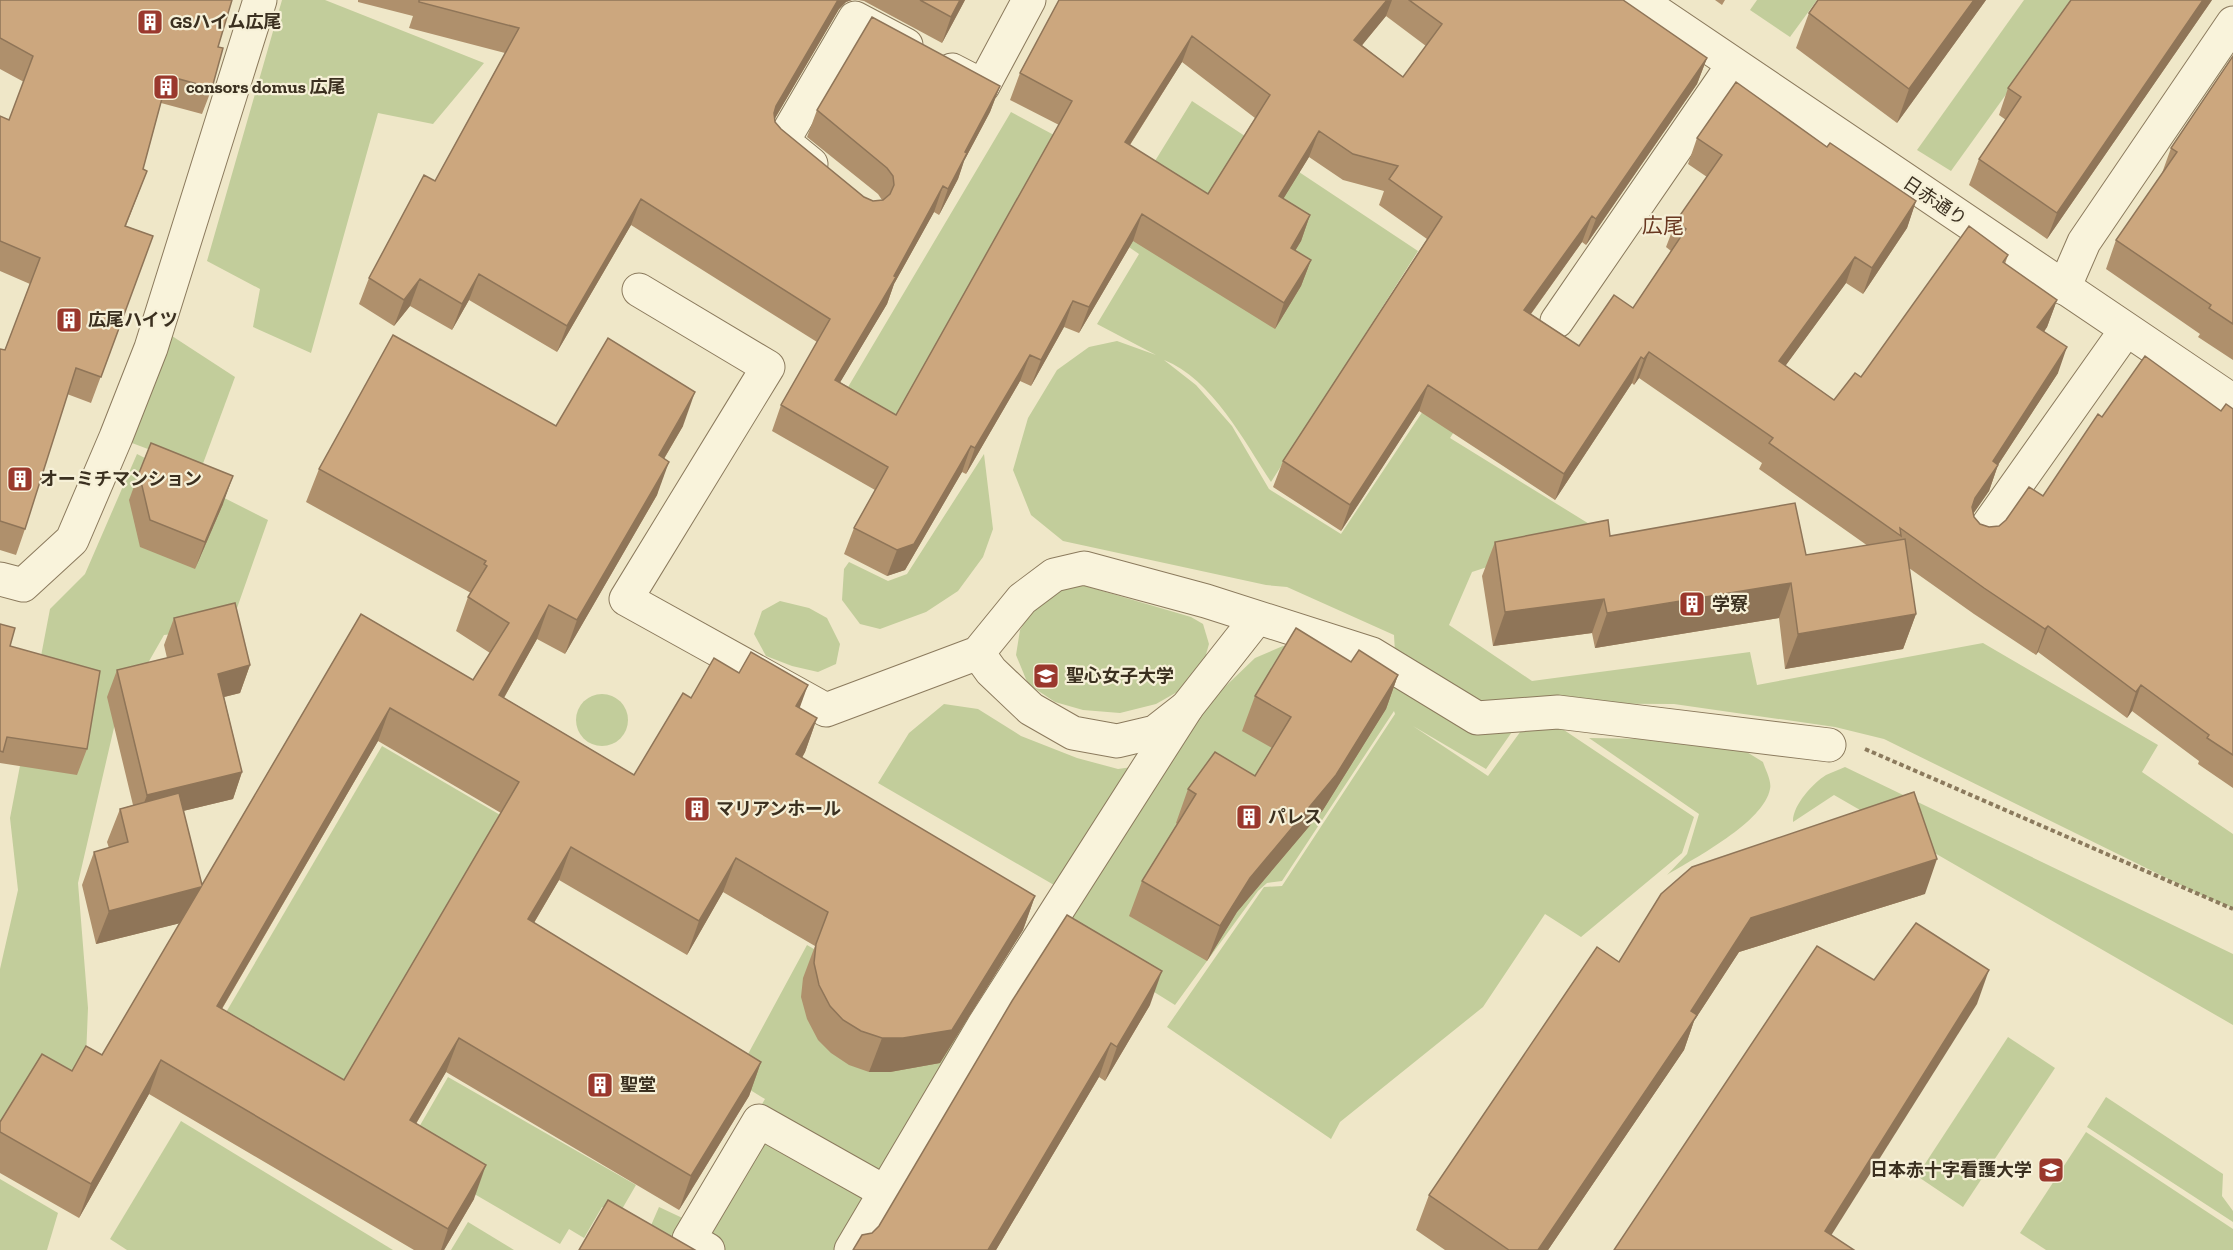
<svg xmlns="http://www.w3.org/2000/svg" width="2233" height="1250" font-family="'Zilla Slab','Noto Sans JP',serif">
<rect width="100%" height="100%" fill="#efe7c8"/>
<!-- green -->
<g fill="#c2cd9b">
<path d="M282,0H325L484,63L433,124L378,113L311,353L253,327L260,289L207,261Z"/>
<path d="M1757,0H1817L1790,37L1750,10Z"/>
<path d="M2024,0H2074L1951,171L1917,150Z"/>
<path d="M1192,101L1418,251L1271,482C1244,441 1212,379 1164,360L1196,385L1232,426L1269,489L1341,534L1443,381L1473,402L1450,438L1599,530L1472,572L1449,625L1532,681L1750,652L1757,685L1983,643L2158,745L2142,772L2233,834V908L2199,894L1884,739L1835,727L1674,704L1468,703L1395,653L1394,635L1287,587L1266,585L1063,541L1031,515L1013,470L1028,418L1057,370L1089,347L1117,341L1156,355L1097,324L1139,254L1107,232L888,432L838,404L1011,112L1142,182Z"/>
<path d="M172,336L235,377L201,469L132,443Z"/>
<path d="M137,454L268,520L230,628L164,635L116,719L78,883L88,1008L86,1057L60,1097L0,1134V969L18,890L10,818L50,609L85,574Z"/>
<path d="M984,454L993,529L983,557L958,591L926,612L880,629L860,624L842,600L844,569L849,562L888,581L907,574Z"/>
<path d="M1082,585L1191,617L1203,624L1209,644L1201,672L1186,687L1156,704L1120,713L1083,710L1055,702L1028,684L1016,655L1020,630L1034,608L1062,589Z"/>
<path d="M780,601L809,608L827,618L840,644L836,664L818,672L792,666L766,656L754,634L762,611Z"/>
<path d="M1283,646L1323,653L1514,729L1486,769L1413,726L1488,776L1526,724L1552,722L1694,817L1682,853L1581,937L1545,914L1483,1007L1340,1122L1331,1139L1167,1027L1264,887L1282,886L1395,714L1394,711L1282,881L1267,883L1258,891L1175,1005L1035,918L1054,885L878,783L909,733L944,704L978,709L1021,736L1077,758L1118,769L1154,764L1209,702L1255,658Z"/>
<circle cx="602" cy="720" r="26"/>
<path d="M1589,738L1709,740L1737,746L1763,762C1765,769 1772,781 1770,789C1764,822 1695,858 1667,875L1687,854L1699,814Z"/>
<path d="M382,746L502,816L331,1109L211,1038Z"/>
<path d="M1845,767L2233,954V1025L1834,795L1793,822C1792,806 1813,783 1826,775C1832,772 1839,770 1845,767Z"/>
<path d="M842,932L981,1009L834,1250H684L649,1230L659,1207L691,1222L765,1099L734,1080L807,945L826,956Z"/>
<path d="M2008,1037L2055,1068L1963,1207L1917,1176Z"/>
<path d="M448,1077L636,1185L618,1216L602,1207L584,1238L569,1229L560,1244L404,1153Z"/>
<path d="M2106,1097L2223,1174L2222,1196L2233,1211V1222L2087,1127Z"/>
<path d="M181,1121L393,1250H127L110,1239Z"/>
<path d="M2086,1132L2233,1229V1250H2046L2020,1233Z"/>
<path d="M0,1179L58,1213L47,1250H0Z"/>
<path d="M468,1222L514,1250H451Z"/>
</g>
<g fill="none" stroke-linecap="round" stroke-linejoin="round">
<defs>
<g id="minor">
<path d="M1639,0L2233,401"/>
<path d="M952,70L983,86L1029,0"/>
<path d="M811,164L783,141L855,18L906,45"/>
<path d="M2064,288L2084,242L2233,23"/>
<path d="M639,290L768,367L626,599L826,710L978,653L1022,599L1054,575L1084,568L1206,601L1372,654L1477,718L1558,712L1829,745"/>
<path d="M1557,321L1733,65"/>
<path d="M1981,535L2126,330"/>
<path d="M0,579L23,585L72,540L116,437L151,348L260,0"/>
<path d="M978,653L991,671L1031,709L1073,733L1117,741L1155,732L1187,707L1257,618"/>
<path d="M708,1250L689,1239L759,1121L885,1192"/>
<path d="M851,1250L984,1025L1187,707"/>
</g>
</defs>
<!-- minor casing -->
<use href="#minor" stroke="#8b7a5d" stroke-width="35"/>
<!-- path -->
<path stroke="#8b7a5d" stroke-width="4" stroke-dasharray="4.5 3" stroke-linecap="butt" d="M1865,749L2233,909"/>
<!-- minor -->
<use href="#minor" stroke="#f9f3db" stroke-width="33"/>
</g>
<!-- wall -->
<g fill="#af906c" fill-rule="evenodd">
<path d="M0,0L218,47L212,88L202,114L161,103L143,169L147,171L126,226L153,236L91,403L67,394L25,529L16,555L0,550V349L5,350L30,284L0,271V116L9,120L24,82L0,69Z"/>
<path d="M358,0H852L846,2L839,9L775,118V122L781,129L864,197L873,201L882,200L878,194L807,137L817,110L1000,86L990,112L964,161L958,179L939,215L934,212L894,284L887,304L840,382L896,415L1059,125L1010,100L1020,73L1059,0H1623L1707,58L1697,84L1586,245L1582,242L1531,314L1579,346L1633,308L1671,251L1666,247L1676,221L1707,177L1688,164L1697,138L1827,147L1916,201L1907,228L1863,294L1846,283L1785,366L1834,400L1861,377L2008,255L2005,264L2057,300L2047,327L2044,332L2058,373L1998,465L1989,491L1973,514L1974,517L1980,524L1989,527L1999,526L2043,496L2102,417L2221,411L2233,409V788L2198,764L2199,761L2132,711L2127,718L2038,652L2036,655L1974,614L1909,568L1916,614L1903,649L1785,669L1779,618L1595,648L1592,633L1493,646L1482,576L1495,542L1610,536L1806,555L1868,546L1759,469L1762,463L1639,378L1634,385L1632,383L1555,500L1419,411L1341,531L1273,487L1283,461L1427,239L1379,205L1384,191L1343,180L1309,157L1283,199L1310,215L1301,241L1295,251L1311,260L1301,286L1275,329L1133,241L1079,333L1064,327L1031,386L1020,381L966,474L962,472L905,570L887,576L844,554L854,528L875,490L772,431L781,405L817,342L631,225L557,352L469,300L452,330L410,306L394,326L359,304L369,278L435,181L505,53L409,28L413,16L358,2ZM1386,16L1426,46L1403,77L1362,45ZM1182,62L1255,118L1208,194L1130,145Z"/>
<path d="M858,0H965L942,43L864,1Z"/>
<path d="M1715,0H1725L1722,5Z"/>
<path d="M1818,0H1986L1897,123L1796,48L1809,13Z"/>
<path d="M2212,0L2047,239L1969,185L1979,159L2006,120L1999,115L2008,88Z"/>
<path d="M2233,56V360L2198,337L2200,334L2106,269L2116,240L2161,176L2171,148Z"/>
<path d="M556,426H683L664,459L657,495L565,654L537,639L504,698L634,775L691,698L739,673L817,718L805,752L802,758L1035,896L1023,930L940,1063L890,1072H869L849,1065L831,1053L818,1040L807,1019L801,997L803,978L815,946L723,892L687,955L559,880L534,923L761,1062L749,1096L679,1210L446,1072L416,1124L474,1199L444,1250H414L149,1094L79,1218L0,1173V1122L72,1071L102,1055L180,923L96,944L82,885L94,852L109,848L107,842L120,809L133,805L107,697L117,670L167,658L164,645L174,618L250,665L240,693L224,697L242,772L233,799L183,811L202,885L361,614L473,680L490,653L456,631L468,597L471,593L306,502L319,469ZM378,741L501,813L344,1080L222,1009Z"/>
<path d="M139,473L223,504L195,569L140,547L129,500Z"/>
<path d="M0,624L10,646L87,749L77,775L0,763Z"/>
<path d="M1351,662L1398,675L1386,709L1323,810L1237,912L1207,961L1129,916L1142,881L1177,824L1176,823L1188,789L1255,776L1272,748L1242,731L1255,696Z"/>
<path d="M1925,894L1739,952L1694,1021L1684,1050L1548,1250H1445L1416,1230L1429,1195L1619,962Z"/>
<path d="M1150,1005L1105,1081L1099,1077L996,1250H853L872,1233Z"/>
</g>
<!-- shaded-wall -->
<g fill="#8f7558">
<path d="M838,0H852L846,2L839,9L767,132L776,106Z"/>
<path d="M960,0H965L942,43L951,17Z"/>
<path d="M1387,0H1392L1386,16L1345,66L1354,40Z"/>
<path d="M1974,0H1986L1897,123L1909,89Z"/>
<path d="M2203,0H2212L2047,239L2057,213Z"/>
<path d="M1192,36L1182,62L1115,168L1125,142Z"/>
<path d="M1707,58L1697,84L1586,245L1596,219Z"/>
<path d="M1000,86L990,112L964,161L958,179L939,215L948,189L965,152Z"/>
<path d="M1319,131L1309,157L1269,222L1279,196Z"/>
<path d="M943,186L934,212L894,284L887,304L826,406L835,380Z"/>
<path d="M641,199L631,225L557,352L567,326Z"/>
<path d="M1916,201L1907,228L1863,294L1872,268Z"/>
<path d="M1142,214L1133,241L1079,333L1089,307Z"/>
<path d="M1310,215L1301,241L1281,274L1291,248Z"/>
<path d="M1592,216L1582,242L1515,336L1524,310Z"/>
<path d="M1855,257L1846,283L1770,387L1779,361Z"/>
<path d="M1311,260L1301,286L1275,329L1284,303Z"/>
<path d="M479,274L469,300L452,330L462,304Z"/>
<path d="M420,279L410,306L394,326L404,300Z"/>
<path d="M2057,300L2047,327L2028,354L2037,327Z"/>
<path d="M1073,301L1064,327L1031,386L1041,360Z"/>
<path d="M2067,347L2058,373L1992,474L1998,465L1989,491L1966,524L1975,498L1993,461Z"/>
<path d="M1649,352L1639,378L1634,385L1644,359Z"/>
<path d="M1030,355L1020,381L966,474L975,448Z"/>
<path d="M1641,357L1632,383L1555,500L1564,474Z"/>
<path d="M1428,385L1419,411L1341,531L1350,505Z"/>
<path d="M695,392L683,426L646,489L659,455Z"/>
<path d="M971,446L962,472L905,570L887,576L897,550Z"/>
<path d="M669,462L657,495L565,654L577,620Z"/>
<path d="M233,476L223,504L195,569L205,542Z"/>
<path d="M1791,583L1779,618L1595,648L1607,613Z"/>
<path d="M1604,599L1592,633L1493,646L1505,612Z"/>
<path d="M549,605L537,639L486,729L499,695Z"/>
<path d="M1916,614L1903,649L1785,669L1798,634Z"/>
<path d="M2048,626L2038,652L2036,655L2045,629Z"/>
<path d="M250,665L240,693L208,701L218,674Z"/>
<path d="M1398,675L1386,709L1323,810L1237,912L1207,961L1220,926L1250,878Z"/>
<path d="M808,685L796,718V706Z"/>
<path d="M2141,685L2132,711L2127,718L2136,692Z"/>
<path d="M390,708L378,741L204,1039L217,1006Z"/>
<path d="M817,718L805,752L784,788L796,754Z"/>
<path d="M242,772L233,799L137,822L147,795Z"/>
<path d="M571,847L559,880L516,953L528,919Z"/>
<path d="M736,858L723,892L687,955L699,921Z"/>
<path d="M1937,859L1925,894L1739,952L1694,1021L1684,1050L1548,1250H1538L1751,918Z"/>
<path d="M201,887L189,921L96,944L109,911Z"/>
<path d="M1035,896L1023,930L940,1063L890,1072H869L882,1038Z"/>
<path d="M1989,970L1977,1004L1822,1250L1825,1231Z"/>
<path d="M1162,971L1150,1005L1105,1081L1117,1047Z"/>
<path d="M459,1038L446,1072L398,1154L410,1120Z"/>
<path d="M1111,1043L1099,1077L996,1250H988Z"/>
<path d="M161,1060L149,1094L79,1218L91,1184Z"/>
<path d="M761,1062L749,1096L679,1210L691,1176Z"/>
<path d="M486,1165L474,1199L444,1250H441L448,1229Z"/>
</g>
<!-- building -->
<g fill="#cca77e" stroke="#8f7558" stroke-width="1.5" fill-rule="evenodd">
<path d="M0,0H232L218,47L223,48L212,88L168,76L143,169L147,171L125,226L153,236L101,377L76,368L25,529L0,521V349L5,350L40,258L0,241V116L9,120L33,56L0,38Z"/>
<path d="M419,0H838L776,106L774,113L775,122L781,129L864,197L873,201L883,200L890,194L894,185L893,176L887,168L817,110L872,17L1000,86L965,152L967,153L948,189L943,186L894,276L896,277L835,380L896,415L1072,101L1020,73L1059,0H1387L1354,40L1403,77L1442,24L1409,0H1623L1707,58L1596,219L1592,216L1524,310L1579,346L1614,295L1633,308L1686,229L1676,221L1722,155L1697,138L1736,82L1827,147L1830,143L1916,201L1872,268L1855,257L1779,361L1834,400L1855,373L1861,377L1969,226L2008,255L2003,262L2057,300L2037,327L2067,347L1993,461L1998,465L1975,498L1972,507L1974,517L1980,524L1989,527L1999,526L2006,520L2029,487L2043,496L2098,414L2102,417L2145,356L2221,411L2226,404L2233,409V755L2207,738L2209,735L2141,685L2136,692L2048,626L2045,629L1984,588L1900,528L1901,536L1769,443L1773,438L1649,352L1644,359L1641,357L1564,474L1428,385L1350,505L1283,461L1442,217L1389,179L1398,166L1353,154L1319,131L1279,196L1310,215L1291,248L1311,260L1284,303L1142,214L1089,307L1073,301L1041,360L1030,355L975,448L971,446L914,544L897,550L854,528L888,467L781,405L830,319L641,199L567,326L479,274L462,304L420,279L404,300L369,278L424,175L435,181L519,28L419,2ZM1192,36L1270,95L1208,194L1125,142Z"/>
<path d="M920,0H960L951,17Z"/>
<path d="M1818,0H1974L1909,89L1809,13Z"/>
<path d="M2071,0H2203L2057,213L1979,159L2021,97L2008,88Z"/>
<path d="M2233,56V324L2209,308L2211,305L2116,240L2177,152L2171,148Z"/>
<path d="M393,335L556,426L608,338L695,392L659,455L669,462L577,620L549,605L499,695L634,775L683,693L691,698L714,658L739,673L751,652L808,685L796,706L817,718L796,754L1035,896L952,1030L903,1038H882L861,1031L843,1020L830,1006L819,985L814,963L816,944L828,912L736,858L699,921L571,847L528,919L761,1062L691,1176L459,1038L410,1120L486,1165L448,1229L161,1060L91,1184L0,1132V1122L42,1054L72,1071L86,1046L102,1055L201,887L109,911L94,852L128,842L120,809L179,793L202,885L361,614L473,680L509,623L468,597L487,566L484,564L486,561L319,469ZM390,708L519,782L344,1080L217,1006Z"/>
<path d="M151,443L233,476L205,542L150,520L139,473Z"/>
<path d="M1795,503L1806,555L1905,539L1916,614L1798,634L1791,583L1607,613L1604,599L1505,612L1495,542L1608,520L1610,536Z"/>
<path d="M235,603L250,665L218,674L242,772L147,795L117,670L183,654L174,618Z"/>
<path d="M0,624L15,628L10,646L100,671L87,749L7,737L3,752L0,751Z"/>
<path d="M1296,628L1351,662L1359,650L1398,675L1336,775L1250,878L1220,926L1142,881L1196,794L1188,789L1215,752L1255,776L1291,717L1255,696Z"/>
<path d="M1914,792L1937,859L1751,918L1691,1011L1697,1015L1538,1250H1509L1429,1195L1597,947L1619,962L1661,894L1692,867Z"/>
<path d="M1067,915L1162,971L1117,1047L1111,1043L988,1250H853L862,1235L872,1233L879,1226L1012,1001Z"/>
<path d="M1916,923L1989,970L1825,1231L1854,1250H1614L1817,946L1874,980Z"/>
<path d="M608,1200L695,1250H579Z"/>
</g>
<!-- icons -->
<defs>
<symbol id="building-square" viewBox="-11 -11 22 22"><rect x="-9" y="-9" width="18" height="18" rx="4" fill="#9a382d" stroke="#f6f0d7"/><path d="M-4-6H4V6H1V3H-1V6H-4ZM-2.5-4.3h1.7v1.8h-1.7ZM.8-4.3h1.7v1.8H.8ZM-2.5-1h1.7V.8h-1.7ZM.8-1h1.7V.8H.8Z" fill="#fff"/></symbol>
<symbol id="university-square" viewBox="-11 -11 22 22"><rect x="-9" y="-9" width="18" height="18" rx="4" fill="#9a382d" stroke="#f6f0d7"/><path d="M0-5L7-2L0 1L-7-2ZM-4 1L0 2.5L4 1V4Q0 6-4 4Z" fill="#fff"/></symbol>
</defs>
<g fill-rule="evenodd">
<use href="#building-square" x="135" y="7" width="30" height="30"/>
<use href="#building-square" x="151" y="72" width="30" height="30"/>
<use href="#building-square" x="54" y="305" width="30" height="30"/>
<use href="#building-square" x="5" y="464" width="30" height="30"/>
<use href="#building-square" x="1677" y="589" width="30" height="30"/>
<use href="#university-square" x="1031" y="661" width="30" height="30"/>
<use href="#building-square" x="682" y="794" width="30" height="30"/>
<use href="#building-square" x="1234" y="802" width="30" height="30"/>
<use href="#building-square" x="585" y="1070" width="30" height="30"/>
<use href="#university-square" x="2036" y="1155" width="30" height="30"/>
</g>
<g text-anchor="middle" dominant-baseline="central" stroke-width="4.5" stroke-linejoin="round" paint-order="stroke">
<!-- poi labels -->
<g font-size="18" font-weight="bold" fill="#3b3020" stroke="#f6f0d7" text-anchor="start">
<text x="170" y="22">GSハイム広尾</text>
<text x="186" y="87">consors domus 広尾</text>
<text x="88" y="320">広尾ハイツ</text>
<text x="40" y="479">オーミチマンション</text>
<text x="1712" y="604">学寮</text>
<text x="1066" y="676">聖心女子大学</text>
<text x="716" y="809">マリアンホール</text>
<text x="1268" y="817">パレス</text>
<text x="620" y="1085">聖堂</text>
<text x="2032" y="1170" text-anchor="end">日本赤十字看護大学</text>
</g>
<!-- street labels -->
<g font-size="18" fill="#3b3020" stroke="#f6f0d7">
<text transform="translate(1935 201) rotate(34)">日赤通り</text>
</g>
<!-- quarter labels -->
<g font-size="21" fill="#683720" stroke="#f6f0d7">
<text x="1663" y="225">広尾</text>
</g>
</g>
</svg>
